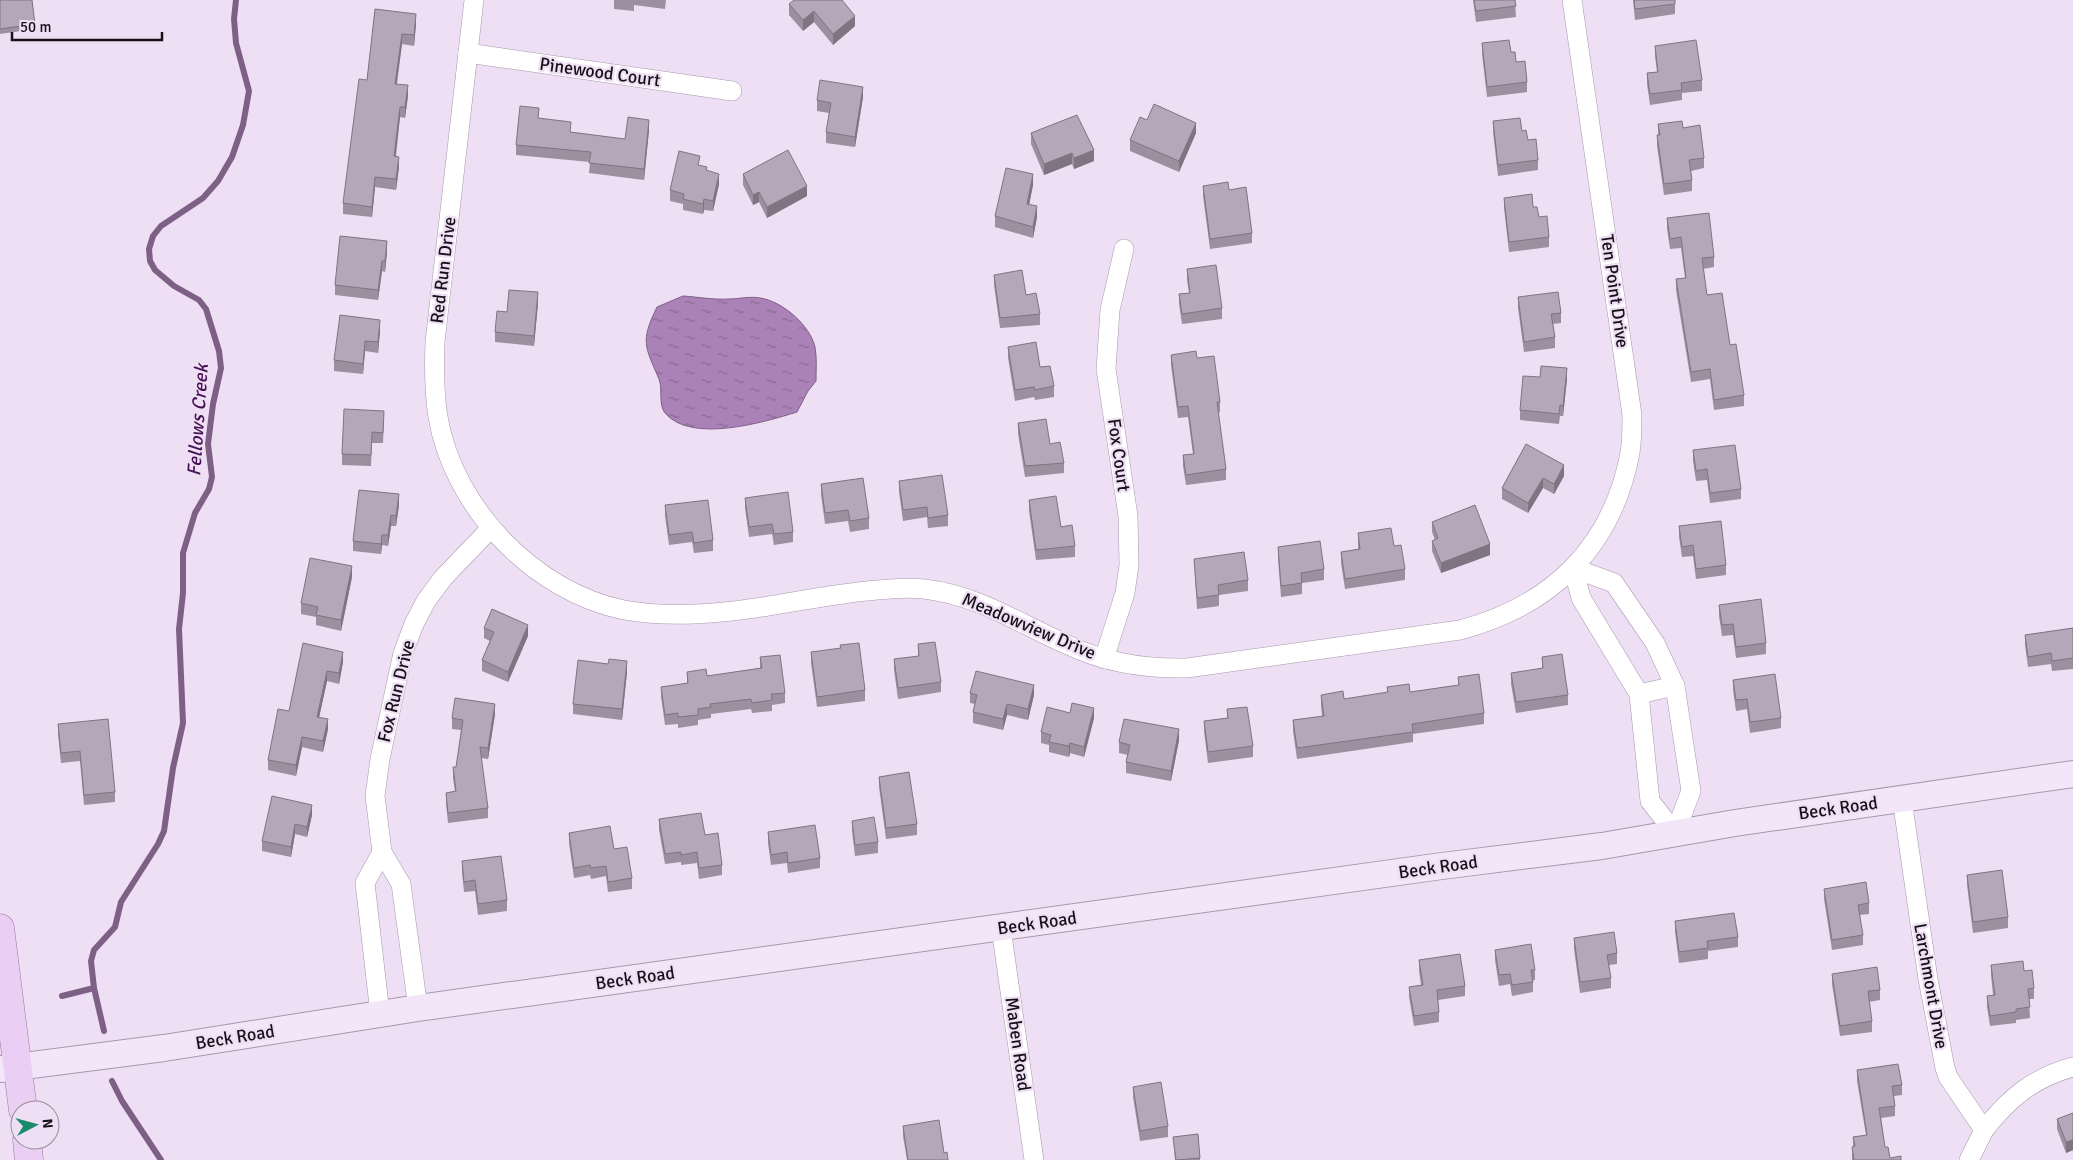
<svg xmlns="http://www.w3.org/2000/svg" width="2073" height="1160" font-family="Signika,sans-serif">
<defs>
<pattern id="water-ripples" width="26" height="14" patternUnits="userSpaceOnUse" patternTransform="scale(1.25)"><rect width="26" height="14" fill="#ab82b7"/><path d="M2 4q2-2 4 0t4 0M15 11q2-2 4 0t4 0" fill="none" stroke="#8a6994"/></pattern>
</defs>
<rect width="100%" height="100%" fill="#efdff4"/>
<!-- water -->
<path fill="url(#water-ripples)" stroke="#7e6087" d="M683,296C698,297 714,300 729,299C739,299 750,296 760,298C782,301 810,325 815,347C817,358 816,370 816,381L808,391L797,412C765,422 691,444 665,413C658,404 663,389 659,379C645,346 640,342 657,307Z"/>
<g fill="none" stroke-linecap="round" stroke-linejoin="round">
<!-- stream -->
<g stroke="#7e6087" stroke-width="6">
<path d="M62,996L94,988"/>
<path d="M104,1031L94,988L91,961L94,950L115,927L121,902L158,844L164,831L173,768L183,723L179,629L183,593V553L195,513L209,489L212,477L208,444L213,404L221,368L219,351L206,309L199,300L174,286L155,270L150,261L149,249L153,236L161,226L203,198L218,181L232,157L243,125L249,91L236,43L234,19L236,0"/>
<path d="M112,1081L122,1101L161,1160"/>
</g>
<defs>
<g id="street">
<path d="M474,0L435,342C434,367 434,392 438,417C453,507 534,592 624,610C647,614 671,615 695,614C756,612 816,595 877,590C893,589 908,587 924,589C978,595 1020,624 1068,645C1106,663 1146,669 1187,668L1460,630C1551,606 1612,548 1630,453C1632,441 1632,427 1632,415L1572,0"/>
<path d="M468,53L732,91"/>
<path d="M1573,568L1614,583L1655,643L1675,686L1691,791L1675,833"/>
<path d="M1573,568L1581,598L1639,694L1650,801L1675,833"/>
<path d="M1104,659L1125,593L1129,565L1128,516L1106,369L1110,310L1124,249"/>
<path d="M1639,694L1675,686"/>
<path d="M1902,799L1928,979L1945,1068L1948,1077L1984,1130L1969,1160"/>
<path d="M1001,928L1034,1160"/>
<path d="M418,1008L401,884L382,852L375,796L380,759L403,653L414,624L426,601L443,578L491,528"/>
<path d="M380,1014L365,883L382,852"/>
<path d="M1984,1130C2009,1098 2033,1078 2073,1067"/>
</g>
<path id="secondary" d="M0,1069L164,1048L418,1008L1442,866L1602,846L1735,823L2073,774"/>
<g id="primary">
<path d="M0,928L23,1110"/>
<path d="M27,1140L29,1160"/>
</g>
</defs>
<!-- street casing -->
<use href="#street" stroke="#a798ac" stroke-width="20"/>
<!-- secondary casing -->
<use href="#secondary" stroke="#a798ac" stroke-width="28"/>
<!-- primary casing -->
<use href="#primary" stroke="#9776a1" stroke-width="29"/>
<!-- street -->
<use href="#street" stroke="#fff" stroke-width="19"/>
<!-- secondary -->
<use href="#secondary" stroke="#f4e6f9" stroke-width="26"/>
<!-- primary -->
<use href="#primary" stroke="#eacef3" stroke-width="28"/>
</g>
<!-- wall -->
<g fill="#9c8fa0">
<path d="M0,0L35,24V29L0,34Z"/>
<path d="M614,0H666L665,9L634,5V11L614,9Z"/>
<path d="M794,0L855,26L833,45L814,22L803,31L789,15V4Z"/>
<path d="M1473,0H1515L1516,17L1476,22Z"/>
<path d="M1633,0H1675V14L1635,20Z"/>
<path d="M375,9L416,24L414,46L402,44L397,84L408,96L405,118L400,117L396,157L399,167L396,190L375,187L372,217L343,214V203L367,80Z"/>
<path d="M1482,43L1511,52L1527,82V92L1487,97L1482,54Z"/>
<path d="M1655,46L1702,80V91L1682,93V100L1650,105L1647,84V73L1657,72L1655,56Z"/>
<path d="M863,97L855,147L826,143V132L829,113L817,111V100Z"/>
<path d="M539,118L571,132L625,139L649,130L644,180L589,173L590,162L516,155V145Z"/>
<path d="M1147,120L1196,133L1179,172L1130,151V140Z"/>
<path d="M1493,121L1522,131L1538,160V170L1498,176L1493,132Z"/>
<path d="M1658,124L1683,128L1704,158V168L1691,171L1692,180V191L1664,195L1657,146V135H1658Z"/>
<path d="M1031,133L1094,161L1074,169L1072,164L1044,175L1031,144Z"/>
<path d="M700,165L707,171L719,184L713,211L704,210L703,214L683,210V204L670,201V190Z"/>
<path d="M743,174L807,196L767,218L759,202L753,205L743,185Z"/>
<path d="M1033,185L1029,205L1037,217L1033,238L995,227V216Z"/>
<path d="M1203,186L1229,190L1252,233V243L1210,249L1203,196Z"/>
<path d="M1504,198L1533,207L1549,237V247L1509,252L1504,208Z"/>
<path d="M1667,218L1714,257V267L1703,269L1707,295L1730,345L1744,395V406L1714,410L1710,379L1691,382L1676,290V279L1685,278L1681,248L1670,249L1667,229Z"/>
<path d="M387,252L385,272L382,271L378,300L335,295V285Z"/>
<path d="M1187,269L1222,308V319L1182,324L1179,304V294L1189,293L1187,280Z"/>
<path d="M994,275L1026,295L1040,314V325L1000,328L994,285Z"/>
<path d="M1518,297L1561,313V323L1553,324L1555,337V348L1524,352L1518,308Z"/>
<path d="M538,303L534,346L495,342V332L507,312Z"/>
<path d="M380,331L378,353L365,351L363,374L334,371V360Z"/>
<path d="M1008,347L1040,367L1054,386V397L1035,400L1034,397L1015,401L1008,358Z"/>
<path d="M1171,355L1197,358L1220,402V412H1218L1226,469V480L1186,485L1183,466V455L1193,454L1188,417L1178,418L1171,365Z"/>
<path d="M1567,379L1563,416H1560L1559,424L1520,420V410Z"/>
<path d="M384,421L383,443H372L371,466L342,465V454Z"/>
<path d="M1018,423L1050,444L1064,463V473L1025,477L1018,434Z"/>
<path d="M1526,444L1564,476L1554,494L1543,488L1528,513L1502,499V488Z"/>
<path d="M1693,450L1741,489V499L1710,503L1707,480L1696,481L1693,461Z"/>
<path d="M899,481L948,515V526L928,528L927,517L903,521L899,492Z"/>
<path d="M821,484L869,518V529L850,532L848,521L825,524L821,495Z"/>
<path d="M745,498L793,532V542L774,545L772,534L749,537L745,508Z"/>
<path d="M1029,500L1061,527L1075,546V557L1036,560L1029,511Z"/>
<path d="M399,505L396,526H391L388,546L382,545L381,554L353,551V541Z"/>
<path d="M665,505L713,540V551L694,553L692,542L669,545L665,516Z"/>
<path d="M1432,522L1490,555L1441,573L1432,551V541L1435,540L1432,532Z"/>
<path d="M1679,526L1726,565V575L1696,579L1693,556L1682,557L1679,537Z"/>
<path d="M1358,533L1394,546L1405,569V580L1345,589L1341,563V552L1358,549Z"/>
<path d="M1278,547L1324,569V580L1302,583V594L1281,597L1278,558Z"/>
<path d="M1194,559L1248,580V591L1219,595V606L1197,609Z"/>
<path d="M352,577L341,631L316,625V617L301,614V603Z"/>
<path d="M1719,605L1766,643V654L1736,658L1733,635L1722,636L1719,616Z"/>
<path d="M484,628L528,636L508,682L482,671V660L490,641L484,638Z"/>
<path d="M2073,628V669L2052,671L2051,664L2028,667L2025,645V635Z"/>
<path d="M303,643L343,662L339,684L327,681L319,717L328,729L323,752L302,747L296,776L268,770V760L289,711Z"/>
<path d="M918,644L941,682V692L898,699L894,670V659L918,656Z"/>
<path d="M840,645L865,690V701L817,707L811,663V652L840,649Z"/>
<path d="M760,657L785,693V703L772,705V711L752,713L751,709L711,714V718L698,720V725L678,728V724L665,725L661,697V687L687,683V672L707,676L760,668Z"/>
<path d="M1542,657L1568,695V705L1516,713L1511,684V673L1542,669Z"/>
<path d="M608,664L627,672L622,720L573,714V704Z"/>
<path d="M1458,677L1484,713V724L1413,734V742L1297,759L1293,731V720L1322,716L1321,705V695L1344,699L1387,693V687L1410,692L1458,685Z"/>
<path d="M1733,680L1781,718V728L1750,733L1747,709L1736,711L1733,690Z"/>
<path d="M970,693L1034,695L1028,720L1007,715L1003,730L973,723V712L975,704L970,703Z"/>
<path d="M1227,709L1253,746V757L1208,763L1204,731V721L1227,718Z"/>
<path d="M495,714L488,759L481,758L488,808V818L448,823L446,803V793L455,792L453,778V767H456L461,730L452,729V718Z"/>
<path d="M1094,718L1084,757L1070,753L1069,757L1049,752V745L1041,743V732Z"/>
<path d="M58,724L115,792V802L84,805L80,761L61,763L58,735Z"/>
<path d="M1179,740L1171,781L1126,773V762L1128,755L1119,753V742Z"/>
<path d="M879,777L917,824V835L886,839L879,787Z"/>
<path d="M312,815L307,837L295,834L291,857L262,851V841Z"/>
<path d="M659,819L705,835L722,865V875L699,879L697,863L681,865V862L665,864L659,830Z"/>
<path d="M852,821L878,842V853L855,856L852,831Z"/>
<path d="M768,832L820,858V868L788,873L787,863L771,865L768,843Z"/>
<path d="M569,833L614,849L632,878V889L608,892L606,876L591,879L590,875L574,878L569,843Z"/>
<path d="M462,861L507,900V911L478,915L475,891L464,892L462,872Z"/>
<path d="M1967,875L2008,917V928L1973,933L1967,885Z"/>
<path d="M1824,889L1869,903V914L1859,915L1863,935V945L1832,950L1824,899Z"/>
<path d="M1675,921L1738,937V947L1708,951V959L1679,963L1675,932Z"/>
<path d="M1574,938L1617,953V964L1609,965L1611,978V988L1580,993L1574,949Z"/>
<path d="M1495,950L1535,970V980H1533V992L1512,996L1510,984L1499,986L1495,960Z"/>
<path d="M1419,960L1465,986V996L1438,1000L1439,1012V1022L1414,1026L1409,997V987L1421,985L1419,971Z"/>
<path d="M1991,965L2024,971L2034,988V999H2029L2030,1018L2016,1020V1023L1990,1026L1987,1007V996L1993,995L1991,975Z"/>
<path d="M1832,974L1880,990V1000L1869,1002L1872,1021V1032L1840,1036L1832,984Z"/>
<path d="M1857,1070L1902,1085V1095L1894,1096L1895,1106V1116L1881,1118L1885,1147L1890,1158L1901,1160H1852V1147H1853V1137L1866,1135L1857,1081Z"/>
<path d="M1133,1087L1168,1126V1137L1140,1141L1133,1097Z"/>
<path d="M2073,1113V1150L2066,1153L2057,1129V1119Z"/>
<path d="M903,1126L944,1153L948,1160H907L903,1136Z"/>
<path d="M1198,1134L1200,1160H1175L1173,1137Z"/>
</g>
<!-- shaded-wall -->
<g fill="#7f7482">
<path d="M814,11V22L803,31V20Z"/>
<path d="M416,14V24L414,46V35Z"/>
<path d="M855,16V26L833,45V34Z"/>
<path d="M402,34V44L395,94V84Z"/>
<path d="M408,85V96L405,118V107Z"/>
<path d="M863,87V97L855,147V137Z"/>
<path d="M400,107V117L394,167V156Z"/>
<path d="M649,120V130L644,180V169Z"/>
<path d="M1196,123V133L1179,172V161Z"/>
<path d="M1094,150V161L1074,169V158Z"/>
<path d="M1072,153V164L1044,175V164Z"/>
<path d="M399,157V167L396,190V179Z"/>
<path d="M719,174V184L713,211V201Z"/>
<path d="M1033,174V185L1027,215V204Z"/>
<path d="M375,177V187L372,217V207Z"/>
<path d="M807,186V196L767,218V207Z"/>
<path d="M759,192V202L753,205V195Z"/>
<path d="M704,199V210L703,214V204Z"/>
<path d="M1037,206V217L1033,238V227Z"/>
<path d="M387,241V252L385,272V261Z"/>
<path d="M382,261V271L378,300V290Z"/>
<path d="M538,292V303L534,346V336Z"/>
<path d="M380,320V331L378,353V342Z"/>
<path d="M365,341V351L363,374V364Z"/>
<path d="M1567,368V379L1563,416V406Z"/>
<path d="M1564,465V476L1554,494V484Z"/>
<path d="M1543,478V488L1528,513V503Z"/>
<path d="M399,494V505L396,526V516Z"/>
<path d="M391,515V526L388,546V535Z"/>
<path d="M382,535V545L381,554V544Z"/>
<path d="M1490,544V555L1441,573V563Z"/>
<path d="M352,566V577L341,631V620Z"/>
<path d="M528,625V636L508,682V672Z"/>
<path d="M343,652V662L339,684V673Z"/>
<path d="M627,661V672L622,720V709Z"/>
<path d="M327,671V681L317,727V717Z"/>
<path d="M1034,685V695L1028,720V709Z"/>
<path d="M495,704V714L488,759V748Z"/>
<path d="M1007,704V715L1003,730V719Z"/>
<path d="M1094,708V718L1084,757V747Z"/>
<path d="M328,719V729L323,752V741Z"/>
<path d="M1179,729V740L1171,781V771Z"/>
<path d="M302,737V747L296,776V765Z"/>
<path d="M1070,743V753L1069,757V746Z"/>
<path d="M312,805V815L307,837V827Z"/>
<path d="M295,824V834L291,857V847Z"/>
<path d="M2073,1140V1150L2066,1153V1142Z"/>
</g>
<!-- building -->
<g fill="#b5a6ba" stroke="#7f7482">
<path d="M0,0H32L35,24L0,29Z"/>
<path d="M794,0H842L855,16L833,34L814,11L803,20L789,4Z"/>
<path d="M1474,0H1515L1516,6L1476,11Z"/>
<path d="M1634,0H1675V4L1635,9Z"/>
<path d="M375,9L416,14L414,35L402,34L395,84L408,85L405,107H400L394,156L399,157L396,179L375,177L372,207L343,203L359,79L367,80Z"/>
<path d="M1509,40L1511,52H1515L1516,62L1525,61L1527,82L1487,87L1482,43Z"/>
<path d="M1696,40L1702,80L1681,83L1682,90L1650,94L1647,73L1658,72L1655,46Z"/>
<path d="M820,80L863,87L855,137L826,132L831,103L817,100Z"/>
<path d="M1154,104L1196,123L1179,161L1130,140L1140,117L1147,120Z"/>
<path d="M520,106L539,108L538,118L571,122L570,132L625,139L628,117L649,120L644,169L589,163L591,152L516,145Z"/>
<path d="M1077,115L1094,150L1074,158L1072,153L1044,164L1031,133Z"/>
<path d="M1520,118L1522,131L1526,130L1528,140L1536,139L1538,160L1498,165L1493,121Z"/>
<path d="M1682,121L1683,128L1700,125L1704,158L1689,160L1692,180L1664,184L1657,135H1660L1658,124Z"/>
<path d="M788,150L807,186L767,207L759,192L753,195L743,174Z"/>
<path d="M679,151L700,156L698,165L707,167L706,170L719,174L713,201L704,199L703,204L683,199L684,194L670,190Z"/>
<path d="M1006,168L1033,174L1027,204L1037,206L1033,227L995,216Z"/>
<path d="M1228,182L1229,190L1246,187L1252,233L1210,239L1203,186Z"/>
<path d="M1532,194L1533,207H1537L1539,217L1547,216L1549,237L1509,242L1504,198Z"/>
<path d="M1709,213L1714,257L1702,258L1707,295L1722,293L1730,345L1736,344L1744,395L1714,400L1710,369L1691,372L1676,279L1686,278L1681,237L1670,239L1667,218Z"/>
<path d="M340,236L387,241L385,261H382L378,290L335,285Z"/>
<path d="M1216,265L1222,308L1182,314L1179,294L1190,293L1187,269Z"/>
<path d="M1022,270L1026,295L1036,293L1040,314L1000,318L994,275Z"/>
<path d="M509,290L538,292L534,336L495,332L497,311L507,312Z"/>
<path d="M1558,292L1561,313L1551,314L1555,337L1524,342L1518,297Z"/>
<path d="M340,315L380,320L378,342L365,341L363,364L334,360Z"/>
<path d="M1036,342L1040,367L1050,366L1054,386L1035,390L1034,387L1015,390L1008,347Z"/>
<path d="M1196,351L1197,358L1214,356L1220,402H1217L1226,469L1186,475L1183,455L1194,454L1188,406L1178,407L1171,355Z"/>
<path d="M1541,366L1567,368L1563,406L1560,405L1559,414L1520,410L1523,376L1540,377Z"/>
<path d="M344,409L384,411L383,433L372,432L371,455L342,454Z"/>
<path d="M1046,419L1050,444L1060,442L1064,463L1025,466L1018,423Z"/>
<path d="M1526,444L1564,465L1554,484L1543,478L1528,503L1502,488Z"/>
<path d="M1735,445L1741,489L1710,493L1707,469L1696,471L1693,450Z"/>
<path d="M942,475L948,515L928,518L927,507L903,510L899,481Z"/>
<path d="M863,478L869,518L850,521L848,510L825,513L821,484Z"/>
<path d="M359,490L399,494L396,516L391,515L388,535H382L381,544L353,541Z"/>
<path d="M788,492L793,532L774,534L772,524L749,527L745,498Z"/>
<path d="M1056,496L1061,527L1072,525L1075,546L1036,550L1029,500Z"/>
<path d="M708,500L713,540L694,543L692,532L669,535L665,505Z"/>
<path d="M1475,505L1490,544L1441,563L1432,541L1438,538L1432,522Z"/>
<path d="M1721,521L1726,565L1696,569L1693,545L1682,547L1679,526Z"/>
<path d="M1391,528L1394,546L1401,545L1405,569L1345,579L1341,552L1360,549L1358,533Z"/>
<path d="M1320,541L1324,569L1301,573L1302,583L1281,586L1278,547Z"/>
<path d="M1244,552L1248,580L1218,585L1219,595L1197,598L1194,559Z"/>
<path d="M310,558L352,566L341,620L316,615L318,607L301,603Z"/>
<path d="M1761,599L1766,643L1736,647L1733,624L1722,625L1719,605Z"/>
<path d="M492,609L528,625L508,672L482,660L494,632L484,628Z"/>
<path d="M2073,628V658L2052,661L2051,653L2028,657L2025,635Z"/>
<path d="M935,642L941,682L898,688L894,659L919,656L918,644Z"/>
<path d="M303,643L343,652L339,673L327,671L317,717L328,719L323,741L302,737L296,765L268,760L278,709L289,711Z"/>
<path d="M859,643L865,690L817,697L811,652L841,648L840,645Z"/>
<path d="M1562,654L1568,695L1516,702L1511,673L1543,668L1542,657Z"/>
<path d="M780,655L785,693L771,694L772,700L752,703L751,699L710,704L711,707L698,709V715L678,717V713L665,715L661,687L688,683L687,672L706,669L707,676L762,668L760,657Z"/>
<path d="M609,659L627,661L622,709L573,704L578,660L608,664Z"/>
<path d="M976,671L1034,685L1028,709L1007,704L1003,719L973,712L977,695L970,693Z"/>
<path d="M1479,674L1484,713L1412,724L1413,732L1297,748L1293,720L1324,716L1321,695L1343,691L1344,699L1388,692L1387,687L1409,684L1410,692L1459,685L1458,677Z"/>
<path d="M1775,674L1781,718L1750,722L1747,699L1736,700L1733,680Z"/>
<path d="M455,698L495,704L488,748L480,747L488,808L448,813L446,793L456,791L453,767H456L463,720L452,718Z"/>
<path d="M1072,703L1094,708L1084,747L1070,743L1069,746L1049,742L1051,735L1041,732L1047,707L1070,713Z"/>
<path d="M1247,707L1253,746L1208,752L1204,721L1228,718L1227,709Z"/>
<path d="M108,719L115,792L84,795L80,751L61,753L58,724Z"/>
<path d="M1124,719L1179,729L1171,771L1126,762L1130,745L1119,742Z"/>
<path d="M909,772L917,824L886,828L879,777Z"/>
<path d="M272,796L312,805L307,827L295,824L291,847L262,841Z"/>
<path d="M701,813L705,835L718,833L722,865L699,868L697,852L681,855V852L665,854L659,819Z"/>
<path d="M874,817L878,842L855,845L852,821Z"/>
<path d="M815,825L820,858L788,863L787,852L771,855L768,832Z"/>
<path d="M610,826L614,849L627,847L632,878L608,882L606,866L591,868L590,865L574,868L569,833Z"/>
<path d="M501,856L507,900L478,904L475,880L464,882L462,861Z"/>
<path d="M2002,870L2008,917L1973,922L1967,875Z"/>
<path d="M1866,882L1869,903L1858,905L1863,935L1832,940L1824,889Z"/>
<path d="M1734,913L1738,937L1707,941L1708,948L1679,952L1675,921Z"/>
<path d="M1614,932L1617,953L1607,955L1611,978L1580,982L1574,938Z"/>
<path d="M1531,944L1535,970H1531L1533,982L1512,985L1510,974L1499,975L1495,950Z"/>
<path d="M1460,954L1465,986L1437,990L1439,1012L1414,1016L1409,987L1423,985L1419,960Z"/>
<path d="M2023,961L2024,971L2032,970L2034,988L2028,989L2030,1007L2016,1009V1012L1990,1016L1987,996L1995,995L1991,965Z"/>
<path d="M1877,967L1880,990L1868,991L1872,1021L1840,1026L1832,974Z"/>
<path d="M1898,1064L1902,1085L1892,1086L1895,1106L1879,1108L1885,1147H1888L1890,1158L1901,1156V1160H1854L1852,1147L1855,1146L1853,1137L1867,1135L1857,1070Z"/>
<path d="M1161,1082L1168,1126L1140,1131L1133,1087Z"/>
<path d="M2073,1113V1140L2066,1142L2057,1119Z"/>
<path d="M939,1120L944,1153L947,1152L948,1160H908L903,1126Z"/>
<path d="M1198,1134L1200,1158L1176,1160L1173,1137Z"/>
</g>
<g text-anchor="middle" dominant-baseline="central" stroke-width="4.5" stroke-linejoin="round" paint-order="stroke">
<!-- street labels -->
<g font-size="18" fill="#161118" stroke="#efdff4">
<text transform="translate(600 72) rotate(8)">Pinewood Court</text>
<text transform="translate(443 270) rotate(-83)">Red Run Drive</text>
<text transform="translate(1615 291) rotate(82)">Ten Point Drive</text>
<text transform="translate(1119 455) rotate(82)">Fox Court</text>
<text transform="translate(1029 626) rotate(23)">Meadowview Drive</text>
<text transform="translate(396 691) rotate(-76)">Fox Run Drive</text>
<text transform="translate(1838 808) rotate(-8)">Beck Road</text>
<text transform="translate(1438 867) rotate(-8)">Beck Road</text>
<text transform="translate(1037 923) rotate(-8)">Beck Road</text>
<text transform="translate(635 978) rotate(-8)">Beck Road</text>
<text transform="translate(1931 986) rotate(80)">Larchmont Drive</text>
<text transform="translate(235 1037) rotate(-9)">Beck Road</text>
<text transform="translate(1018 1044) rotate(82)">Maben Road</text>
</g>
<!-- water labels -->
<g font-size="19" font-style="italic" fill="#461154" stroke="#efdff4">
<text transform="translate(198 420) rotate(-86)">Fellows Creek</text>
</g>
</g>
<!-- north arrow -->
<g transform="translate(35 1125) rotate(84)"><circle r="24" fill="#efdff4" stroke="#988d9c"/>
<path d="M0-4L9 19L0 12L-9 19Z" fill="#198a6a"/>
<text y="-8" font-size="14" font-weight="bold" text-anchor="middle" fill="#161118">N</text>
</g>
<!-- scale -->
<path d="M12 32v8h150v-8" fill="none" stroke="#161118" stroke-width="2.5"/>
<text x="20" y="32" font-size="15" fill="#161118" stroke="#efdff4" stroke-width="4" paint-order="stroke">50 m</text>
</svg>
